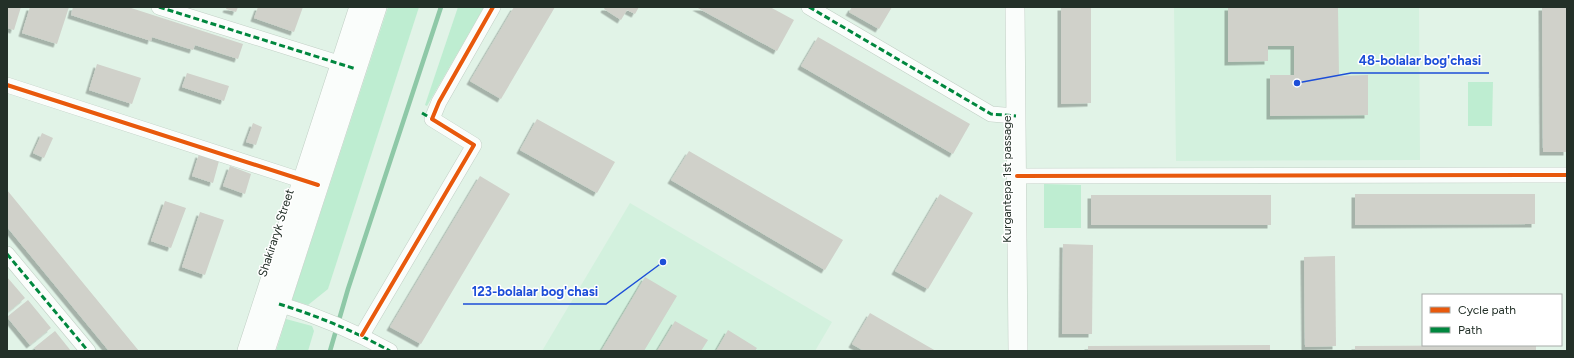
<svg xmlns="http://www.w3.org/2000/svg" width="1574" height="358" font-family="Figtree,sans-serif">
<defs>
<filter id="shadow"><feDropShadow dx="-3.5" dy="3.5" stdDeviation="0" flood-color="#0004"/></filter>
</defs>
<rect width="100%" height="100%" fill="#e1f3e7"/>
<!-- built -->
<g fill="#d3f1de">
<path d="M1174,7H1419L1420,160L1176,161Z"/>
<path d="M630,203L832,322L815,351H542Z"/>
</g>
<!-- green -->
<g fill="#beedd1">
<path d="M388,7H419L328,289L308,305L292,300Z"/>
<path d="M458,7H484L427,106L425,105Z"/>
<path d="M1468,82H1493L1492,126H1468Z"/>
<path d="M1044,184L1081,185V228H1044Z"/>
<path d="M286,319L312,326L314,331L308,351H276Z"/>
</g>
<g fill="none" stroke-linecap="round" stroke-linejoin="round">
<!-- stream -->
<path stroke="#8ec8a7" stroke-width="4.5" d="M330,351L348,289L441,7"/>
</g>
<!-- building -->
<g fill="#d0d1ca" filter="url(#shadow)">
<path d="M7,7H21L14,30L7,28Z"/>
<path d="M30,7H69L57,44L22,33Z"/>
<path d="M73,7H128L243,44L238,59L195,45L193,50L152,37L151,41L71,15Z"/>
<path d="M227,7H238L236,12L226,9Z"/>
<path d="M258,7H303L294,32L254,18Z"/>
<path d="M514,7H555L501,99L470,81Z"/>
<path d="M605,7H639L635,14L627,10L621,20L604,9Z"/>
<path d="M696,7H770L794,20L777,51Z"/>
<path d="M852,7H892L879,29L849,12Z"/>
<path d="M1061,7H1091V103L1061,104Z"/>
<path d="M1228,7H1338L1339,76L1368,75V115L1270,116V75H1294V46H1268V61L1228,62Z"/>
<path d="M1542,7H1567V152H1543Z"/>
<path d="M818,37L970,124L953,154L801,66Z"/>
<path d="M97,64L141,78L132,104L89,90Z"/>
<path d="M187,73L229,86L224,101L182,87Z"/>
<path d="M537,119L615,162L597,193L520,150Z"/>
<path d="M253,123L262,127L256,145L246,142Z"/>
<path d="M42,133L53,138L44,158L33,153Z"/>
<path d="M689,151L843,240L825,270L671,180Z"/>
<path d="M199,154L219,161L213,183L192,176Z"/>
<path d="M230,166L251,174L245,194L223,186Z"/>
<path d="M480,176L510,194L421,344L390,327Z"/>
<path d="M7,190L79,278L139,351H109L7,227Z"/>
<path d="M940,194L973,213L928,289L895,271Z"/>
<path d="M1355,194H1535V224L1355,225Z"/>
<rect x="1091" y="195" width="180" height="30"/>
<path d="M165,201L186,208L171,248L151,241Z"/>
<path d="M200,212L224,220L205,275L182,267Z"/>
<path d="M1063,244L1093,245L1092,334H1062Z"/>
<path d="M1335,256L1336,346L1305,347L1304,257Z"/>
<path d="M7,277L25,298L7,313Z"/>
<path d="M645,277L677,296L644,351H601Z"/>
<path d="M28,300L51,328L30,345L7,317Z"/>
<path d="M870,313L936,351H864L852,344Z"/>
<path d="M675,321L708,340L701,351H657Z"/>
<path d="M728,330L757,348L755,351H716Z"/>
<path d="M55,331L71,351H37L34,348Z"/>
<path d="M1270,345V351H1088V346Z"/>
<path d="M1536,345V351H1355V346Z"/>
</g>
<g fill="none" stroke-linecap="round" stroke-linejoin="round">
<defs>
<g id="minor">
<path d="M159,7L351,67"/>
<path d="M809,7L991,114L1016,116"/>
<path d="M7,85L313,184"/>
<path d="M1017,176L1567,175"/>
<path d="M7,254L88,351"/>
<path d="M279,304C318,316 354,331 390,351"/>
<path d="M362,335L474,145L432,119L439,102L493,7"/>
</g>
<path id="tertiary" d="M1015,7L1018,351"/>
<g id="secondary">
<path d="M248,351L360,7"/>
<path d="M264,351L376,7"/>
</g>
</defs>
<!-- minor casing -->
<use href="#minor" stroke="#c1cfc5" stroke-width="16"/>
<!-- tertiary casing -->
<use href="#tertiary" stroke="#c1cfc5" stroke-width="20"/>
<!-- secondary casing -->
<use href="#secondary" stroke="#c1cfc5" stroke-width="22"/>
<!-- minor -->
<use href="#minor" stroke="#fafdfb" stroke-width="15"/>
<!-- tertiary -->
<use href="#tertiary" stroke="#fafdfb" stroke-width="19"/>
<!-- secondary -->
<use href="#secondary" stroke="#fafdfb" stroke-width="21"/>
<!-- quiet -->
<g stroke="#00873e" stroke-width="3" stroke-dasharray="6 3" stroke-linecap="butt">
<path d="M159,7L356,69"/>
<path d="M809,7L991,114L1016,116"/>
<path d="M422,113L432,119"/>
<path d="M7,254L88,351"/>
<path d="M279,304C318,316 354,331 390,351"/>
</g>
<defs>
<g id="cycleway">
<path d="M7,85L318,185"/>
<path d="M1017,176L1567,175"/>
<path d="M362,335L474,145L432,119L439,102L493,7"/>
</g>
</defs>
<!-- cycleway casing -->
<use href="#cycleway" stroke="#fff" stroke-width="6"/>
<!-- cycleway -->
<use href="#cycleway" stroke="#e8590c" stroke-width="4"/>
</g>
<g text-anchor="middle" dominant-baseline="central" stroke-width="3" stroke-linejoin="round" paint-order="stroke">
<!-- street labels -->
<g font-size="12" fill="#233028" stroke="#fff">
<text transform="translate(1007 179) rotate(-90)">Kurgantepa 1st passage</text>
<text transform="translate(276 233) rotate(-72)">Shakiraryk Street</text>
</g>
</g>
<!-- callouts -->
<path fill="none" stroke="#1d4ed8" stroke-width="1.5" d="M1297 83L1351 73H1489M663 262L606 304H463"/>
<g fill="#1d4ed8" stroke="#fff" stroke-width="1.5">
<circle cx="1297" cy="83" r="4"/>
<circle cx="663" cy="262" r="4"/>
</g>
<g font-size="13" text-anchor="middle" font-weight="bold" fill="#1d4ed8" stroke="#fff" stroke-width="3" stroke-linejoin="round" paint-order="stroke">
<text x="1420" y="65">48-bolalar bog'chasi</text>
<text x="535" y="296">123-bolalar bog'chasi</text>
</g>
<!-- border -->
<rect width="1574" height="358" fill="none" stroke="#233028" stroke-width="16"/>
<!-- legend -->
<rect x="1422" y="294" width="140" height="52" fill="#ffffff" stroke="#a7aca9"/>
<rect x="1430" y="307" width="20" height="6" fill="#e8590c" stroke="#a7aca9"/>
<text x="1458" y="314" font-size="12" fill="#233028">Cycle path</text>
<rect x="1430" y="327" width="20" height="6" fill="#00873e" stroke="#a7aca9"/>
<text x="1458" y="334" font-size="12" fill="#233028">Path</text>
</svg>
